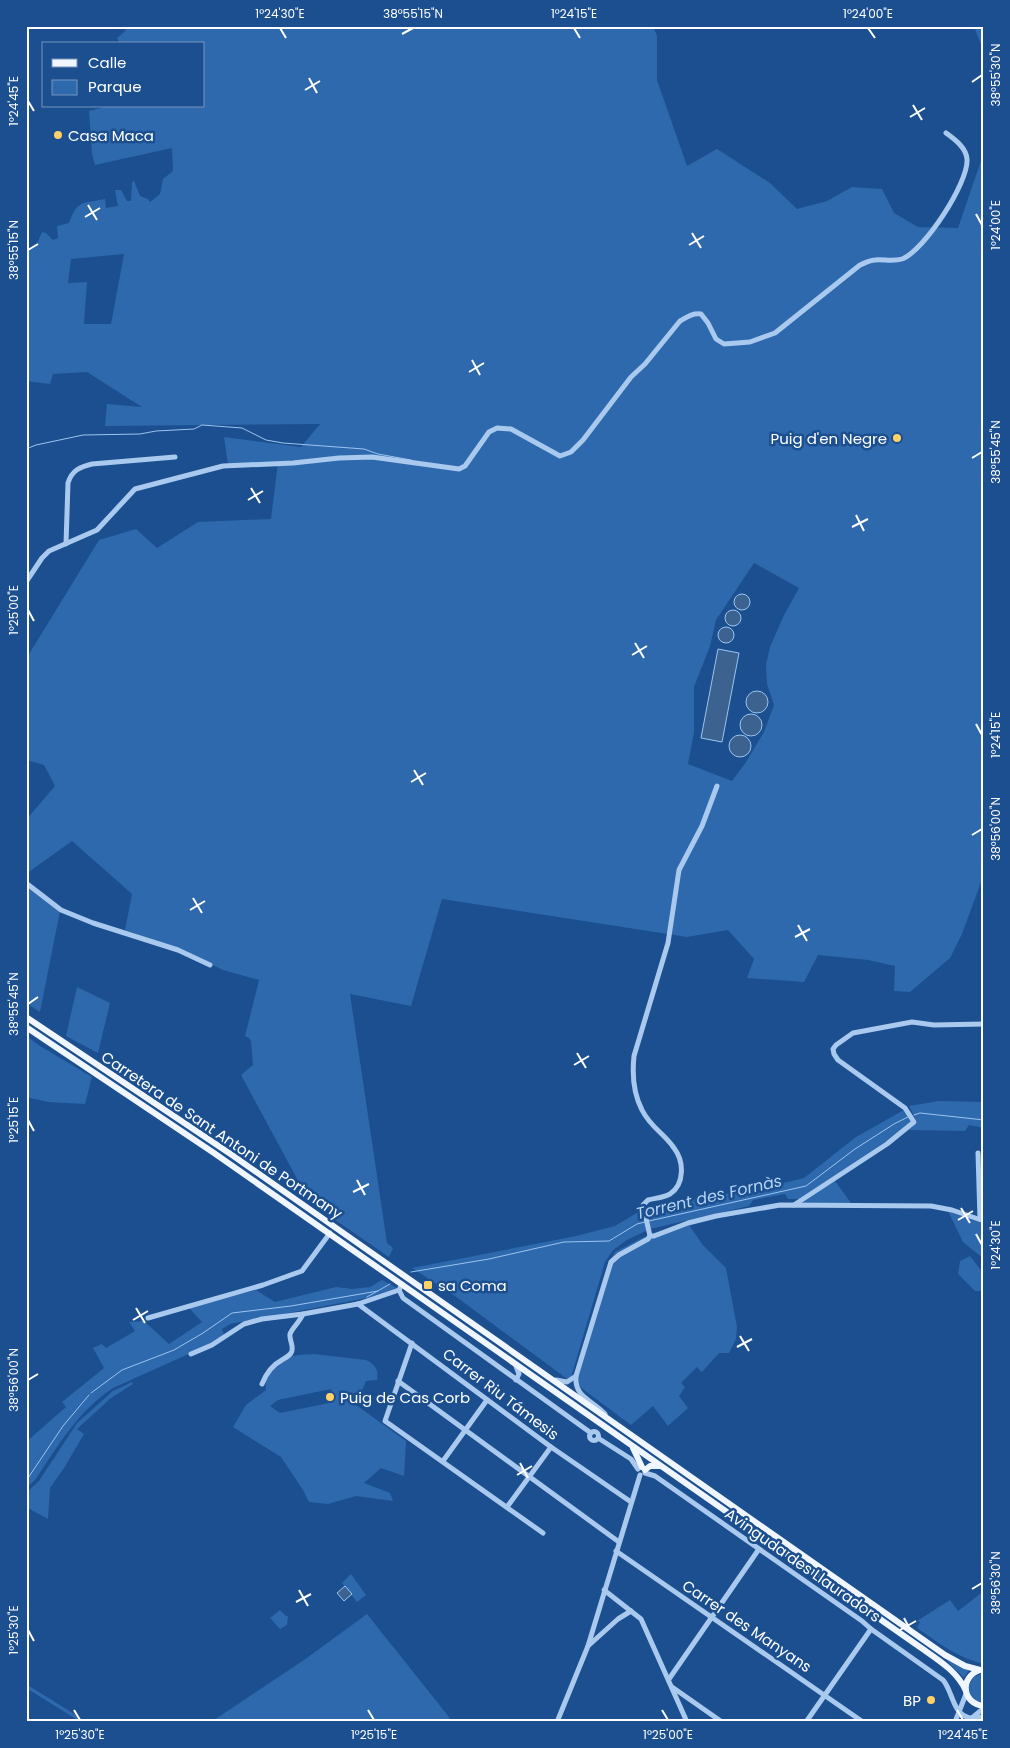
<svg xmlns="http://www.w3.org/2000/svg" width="1010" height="1748" font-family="Poppins,sans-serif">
<rect width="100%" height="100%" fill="#1b4f8f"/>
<!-- green -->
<g fill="#2e69ad" fill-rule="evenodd">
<path d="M128,26H653L657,36V80L687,166L717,149L770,183L797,209L827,201L852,187L882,189L894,213L918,227L958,228L984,152V874L962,934L950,958L910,992L894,991L895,966L868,960L818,955L804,982L747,978L754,959L728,930L687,937L442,899L411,1006L350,994L387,1243L393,1248L389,1257L299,1195L302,1188L241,1075L253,1065L251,1041L249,1038L245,1036L259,980L223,970L175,947L125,930L132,894L72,841L26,874V820L55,786L44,765L26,760V659L99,540L136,529L157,548L198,522L271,519L278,462L228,465L224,437L301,447L320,424L105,426L107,404L142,407L87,372L53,374L50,384L26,381V251L36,246L42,232L46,233L53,240L58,238L57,226L69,223C78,199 82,204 105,199L106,208L118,206L115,190H121L127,201H131L132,182L134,181L140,196L148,199L150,202L160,194L163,179L173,171L172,148L95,165L92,154L89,111L108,106H204V44H120L117,38L124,32ZM124,254L111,324H84L87,282L68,283L71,259ZM754,563L799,588L784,615L770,647L766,665L767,684L774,705L764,732L746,762L732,781L688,764L694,732V687L710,646L716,620Z"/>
<path d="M974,26H984V53Z"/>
<path d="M26,885L60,911L40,1012L26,1003Z"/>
<path d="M77,987L110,1003L98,1053L66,1036Z"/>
<path d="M26,1036L40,1046L92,1077L85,1104L48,1102L26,1097Z"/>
<path d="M939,1101L984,1102V1128L969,1125L965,1131L909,1130L917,1122L909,1106Z"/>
<path d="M904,1110L912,1122L880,1146L800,1199H788L785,1194L753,1200L749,1206L650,1229L627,1240L613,1250L605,1262L570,1381L455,1296L412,1268L576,1236L615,1226L647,1207L763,1188L804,1178L856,1137Z"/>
<path d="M835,1181L851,1203H802Z"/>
<path d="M948,1211L984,1224V1259L963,1242Z"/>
<path d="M689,1225L702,1244L726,1268L737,1327L736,1339L729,1353H719L702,1372L697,1367L681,1383L685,1387L679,1396L688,1408L668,1426L653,1406L631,1425L576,1384L610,1261L615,1252L640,1239L653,1233Z"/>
<path d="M970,1256L980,1269L984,1267V1291H975L958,1274L960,1261Z"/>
<path d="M382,1280L397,1288L367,1298L230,1324L222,1329L224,1335L211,1344L113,1388C77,1412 58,1446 35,1480L26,1488V1442L66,1407L62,1402L104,1368L93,1348L102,1344L106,1348L135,1331L129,1322L144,1321L169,1344L202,1322L189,1308L256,1290L275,1302L336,1287L352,1289L370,1287Z"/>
<path d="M314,1354L366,1360C375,1364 379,1370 377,1380L366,1381L356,1405L406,1441L404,1476L381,1468L364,1483L390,1493L393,1501L356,1496L328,1504L309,1502L303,1490L281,1457L233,1427L246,1405L266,1390C263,1376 279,1362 290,1357C297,1354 307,1355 314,1354ZM331,1389L334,1402L280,1413L270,1406L278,1400Z"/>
<path d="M132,1382L133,1384L111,1398L77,1429L84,1434L64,1468L50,1488L48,1519L26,1507V1493L39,1481L77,1423L113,1391Z"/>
<path d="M351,1574L366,1595L357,1602L342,1583Z"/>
<path d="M984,1591V1664C958,1658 939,1643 917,1628L920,1622L917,1621L950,1600L958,1611Z"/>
<path d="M280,1610L286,1616H288L287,1625L280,1629L270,1618Z"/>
<path d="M367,1614L453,1722H211L304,1660Z"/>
<path d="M946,1660L969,1670L964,1678Z"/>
<path d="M984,1673V1703C974,1701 969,1696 969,1686L973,1677Z"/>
<path d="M26,1684L87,1722H81L26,1688Z"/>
</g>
<!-- water -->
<g fill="#3c6290" stroke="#9cc4f0">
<circle cx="742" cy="602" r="8"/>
<circle cx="733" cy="618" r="8"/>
<circle cx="726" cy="635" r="8"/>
<path d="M718,649L739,653L722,742L701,738Z"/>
<circle cx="757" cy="702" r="11"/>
<circle cx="751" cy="725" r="11"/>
<circle cx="740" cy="746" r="11"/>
<path d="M345,1586L352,1594L344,1601L337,1593Z"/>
</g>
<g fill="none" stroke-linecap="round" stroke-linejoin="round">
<!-- stream -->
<g stroke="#9cc4f0" stroke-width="1">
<path d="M26,449L36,445L83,435L140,434L156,431L194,429L202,425L242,428L266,440L283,443L364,449L378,454L411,460"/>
<path d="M914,1115L920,1113L984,1120"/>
<path d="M649,1221L806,1186L855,1149L894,1124L908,1117"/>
<path d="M411,1272L489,1259L564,1242L609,1241L637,1224L645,1222"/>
<path d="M367,1297L390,1284"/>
<path d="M91,1393L122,1370L174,1350L203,1333L232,1313L291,1306L378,1291"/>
<path d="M26,1481L63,1426L89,1395"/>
</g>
<!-- minor -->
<g stroke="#a9c9ee" stroke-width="5">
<path d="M66,544L68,483C72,470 80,467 92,464L175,457"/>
<path d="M26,582L42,558L49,551L97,530L135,489L223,466L293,463L339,458L372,457L459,469L465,466L489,432L497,428L511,429L560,456L571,452L583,440L631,377L645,364L680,321C687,317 692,313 701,314L708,323L716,339L724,344L750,342L775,333L860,265C865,263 870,260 875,260C883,259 893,262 902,259C924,251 969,182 967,159C966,147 954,139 946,133"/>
<path d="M26,883L61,910L93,923L178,950L210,965"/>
<path d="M978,1153L980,1219"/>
<path d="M794,1205L887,1144L914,1122L905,1108L838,1060L834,1054L833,1049L836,1045L853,1033L912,1022L934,1025L984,1024"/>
<path d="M650,1236L643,1205L648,1200C655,1198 663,1198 670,1194C685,1184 684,1161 674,1148C664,1133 651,1128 642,1110C633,1093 632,1075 634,1056L668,943L679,870L702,826L717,786"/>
<path d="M402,1284L399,1290L403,1298L591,1433"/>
<path d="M358,1304L551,1447L631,1502"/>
<path d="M148,1318L263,1285L302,1271L330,1233"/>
<path d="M412,1343L385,1421L543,1533"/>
<path d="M191,1354L212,1345L244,1324L262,1319L303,1314L358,1304L399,1290"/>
<path d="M516,1366L519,1374L516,1380"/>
<path d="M556,1380L567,1382L576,1376"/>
<path d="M398,1381L619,1542"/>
<path d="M262,1384C266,1374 272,1365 282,1360C285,1358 289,1356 291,1353C295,1348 289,1340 290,1334C292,1328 299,1323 303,1314"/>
<path d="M605,1414C592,1400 574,1397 576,1376L611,1262L619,1255L648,1239L650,1236H654L688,1223L716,1216L780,1205L931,1206L952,1210L984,1221"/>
<circle cx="594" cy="1436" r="4.5"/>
<path d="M598,1438L631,1459L638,1469"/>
<path d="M443,1461L487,1400"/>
<path d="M645,1473L655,1476L862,1621L871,1629L943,1680C952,1690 953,1713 967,1717C972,1719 979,1718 984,1717"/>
<path d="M507,1507L551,1447"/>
<path d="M616,1551L863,1722"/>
<path d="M604,1590L641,1619L687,1722"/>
<path d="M588,1646L618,1619L631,1611"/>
<path d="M669,1679L759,1549"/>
<path d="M672,1687L722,1722"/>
<path d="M557,1722L588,1646L640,1475"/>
<path d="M806,1722L871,1629"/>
<path d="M955,1722L966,1694"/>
<path d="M967,1722L984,1708"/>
</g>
<!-- major -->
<g stroke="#f0f6ff" stroke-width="6">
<path d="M26,1017L232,1155L945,1655L965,1666L980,1670"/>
<path d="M26,1027L214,1153L917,1645C935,1658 957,1670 966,1691"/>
<path d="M633,1448L642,1467"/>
<path d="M645,1470L650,1466H660"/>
<path d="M980,1670C959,1677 962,1704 984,1706"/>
</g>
</g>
<!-- ticks -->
<path fill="none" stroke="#fff" stroke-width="2" d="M280,28L286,38M574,28L580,38M868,28L875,38M402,34L413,28M309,78L317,93M972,82L982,75M305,90L320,81M28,101L34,111M913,105L922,120M910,117L925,108M88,205L97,220M976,214L982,225M85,217L100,208M692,233L701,248M689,245L704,236M28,250L38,244M472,360L480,375M469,372L484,363M972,458L982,452M251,488L260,503M248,500L263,491M856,515L864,531M852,527L868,519M28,610L34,621M635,643L644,658M632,655L647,646M976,724L982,735M414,770L423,785M411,782L426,773M972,835L982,829M193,898L202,913M190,910L205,901M798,925L807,941M795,937L810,929M28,1004L38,997M577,1053L586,1068M574,1065L589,1056M28,1120L34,1131M357,1180L365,1195M353,1192L369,1184M961,1208L970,1223M958,1220L973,1211M976,1234L982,1245M136,1308L145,1323M133,1320L148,1311M740,1336L749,1351M737,1347L752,1339M28,1380L38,1374M520,1463L528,1478M517,1475L532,1466M972,1589L982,1583M299,1590L308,1606M296,1602L311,1594M904,1618L912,1633M28,1630L34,1641M900,1630L916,1621M74,1710L80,1720M368,1710L374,1720M662,1710L668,1720M957,1710L963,1720"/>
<!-- markers -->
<g fill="#ffd166" stroke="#1b4f8f" stroke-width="2">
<circle cx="58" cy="135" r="5"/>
<circle cx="897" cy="438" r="5"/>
<rect x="423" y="1280" width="10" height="10" rx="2.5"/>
<circle cx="330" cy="1397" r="5"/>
<circle cx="931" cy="1700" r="5"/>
</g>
<g text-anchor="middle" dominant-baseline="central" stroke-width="5" stroke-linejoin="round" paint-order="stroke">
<!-- poi labels -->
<g font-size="15" fill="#fff" stroke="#1b4f8f" text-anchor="start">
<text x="68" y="135">Casa Maca</text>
<text x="887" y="438" text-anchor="end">Puig d'en Negre</text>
<text x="438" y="1285">sa Coma</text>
<text x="340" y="1397">Puig de Cas Corb</text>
<text x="921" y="1700" text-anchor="end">BP</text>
</g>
<!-- street labels -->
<g font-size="15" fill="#fff" stroke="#1b4f8f">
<text transform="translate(222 1135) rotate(34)">Carretera de Sant Antoni de Portmany</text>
<text transform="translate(501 1394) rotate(37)">Carrer Riu Támesis</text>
<text transform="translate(803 1565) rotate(35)">Avinguda des Llauradors</text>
<text transform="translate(747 1626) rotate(34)">Carrer des Manyans</text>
</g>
<!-- water labels -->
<g font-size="16" font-style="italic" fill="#b5d3f5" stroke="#1b4f8f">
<text transform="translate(709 1197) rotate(-13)">Torrent des Fornàs</text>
</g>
</g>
<!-- border -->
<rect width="1010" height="1748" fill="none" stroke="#1b4f8f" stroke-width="55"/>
<!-- legend -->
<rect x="42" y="42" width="162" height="65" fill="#1b4f8f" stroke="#7695bc"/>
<rect x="52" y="59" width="25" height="8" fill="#f0f6ff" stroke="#7695bc"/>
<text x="88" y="68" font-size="15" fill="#ffffff">Calle</text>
<rect x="52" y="80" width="25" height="15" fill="#2e69ad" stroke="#7695bc"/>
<text x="88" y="92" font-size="15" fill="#ffffff">Parque</text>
<rect x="28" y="28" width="954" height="1692" fill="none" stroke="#fff" stroke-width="2"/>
<g font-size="12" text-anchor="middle" fill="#fff">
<text x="280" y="18">1°24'30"E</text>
<text x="413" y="18">38°55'15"N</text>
<text x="574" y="18">1°24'15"E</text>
<text x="868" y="18">1°24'00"E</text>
<text transform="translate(996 75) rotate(-90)" y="4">38°55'30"N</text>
<text transform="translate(14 101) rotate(-90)" y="4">1°24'45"E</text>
<text transform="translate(996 225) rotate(-90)" y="4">1°24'00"E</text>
<text transform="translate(14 250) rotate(-90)" y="4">38°55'15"N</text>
<text transform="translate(996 452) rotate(-90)" y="4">38°55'45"N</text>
<text transform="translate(14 610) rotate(-90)" y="4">1°25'00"E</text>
<text transform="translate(996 735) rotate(-90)" y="4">1°24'15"E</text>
<text transform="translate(996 829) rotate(-90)" y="4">38°56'00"N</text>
<text transform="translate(14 1004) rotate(-90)" y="4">38°55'45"N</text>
<text transform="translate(14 1120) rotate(-90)" y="4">1°25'15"E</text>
<text transform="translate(996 1245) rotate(-90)" y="4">1°24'30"E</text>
<text transform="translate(14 1380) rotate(-90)" y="4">38°56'00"N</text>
<text transform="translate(996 1583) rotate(-90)" y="4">38°56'30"N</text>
<text transform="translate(14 1630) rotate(-90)" y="4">1°25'30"E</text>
<text x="80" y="1739">1°25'30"E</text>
<text x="374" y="1739">1°25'15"E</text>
<text x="668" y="1739">1°25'00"E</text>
<text x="963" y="1739">1°24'45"E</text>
</g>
</svg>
